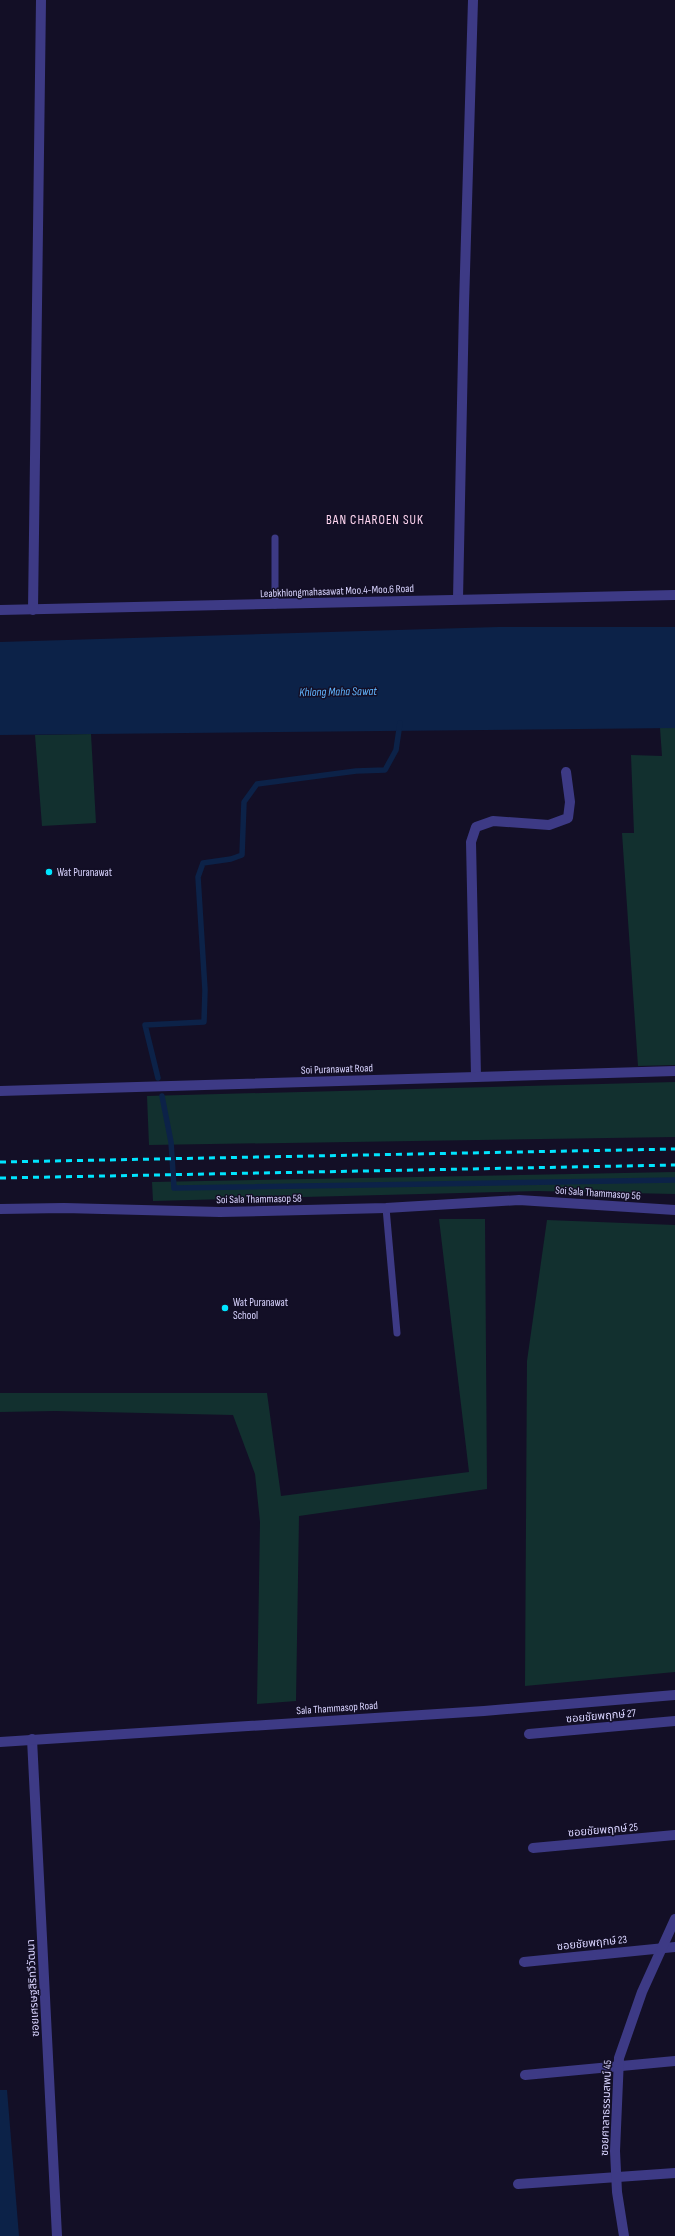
<svg xmlns="http://www.w3.org/2000/svg" width="675" height="2236" font-family="'Sofia Sans Condensed','Noto Sans Thai',sans-serif">
<rect width="100%" height="100%" fill="#130f26"/>
<!-- green -->
<g fill="#12302f">
<path d="M660,728H675V1065L638,1066L622,833H634L631,755L662,756Z"/>
<path d="M91,734L96,823L42,826L35,735Z"/>
<path d="M675,1082V1137L149,1145L147,1096Z"/>
<path d="M675,1172V1194L537,1191L153,1201L152,1182Z"/>
<path d="M439,1219H485L487,1489L299,1516L296,1701L257,1704L260,1522L255,1474L233,1415L55,1411L0,1412V1393H267L281,1496L469,1472Z"/>
<path d="M547,1220L675,1225V1672L525,1686L527,1361Z"/>
</g>
<!-- water -->
<g fill="#0c2248">
<path d="M498,627H675V728L0,735V642Z"/>
<path d="M0,2090H7L19,2236H0Z"/>
</g>
<g fill="none" stroke-linecap="round" stroke-linejoin="round">
<!-- stream -->
<g stroke="#0c2248" stroke-width="5.5">
<path d="M158,1078L145,1025L204,1022L205,990L198,877L203,863L231,859L242,855L244,802L257,784L356,771L385,770L396,750L400,723"/>
<path d="M162,1096L171,1142L174,1188L675,1180"/>
</g>
<!-- service -->
<g stroke="#3d3a85" stroke-width="7">
<path d="M275,538V605"/>
<path d="M386,1208L397,1333"/>
</g>
<!-- minor -->
<g stroke="#3d3a85" stroke-width="10">
<path d="M458,599L464,305L473,0"/>
<path d="M0,610L675,595"/>
<path d="M33,610L41,0"/>
<path d="M476,1076L471,842L476,827L493,821L549,825L568,818L570,802L566,772"/>
<path d="M0,1091L675,1071"/>
<path d="M0,1209L64,1208L220,1212L386,1208L519,1200L675,1210"/>
<path d="M529,1734L675,1721"/>
<path d="M32,1739L57,2236"/>
<path d="M533,1848L675,1835"/>
<path d="M524,1962L675,1947"/>
<path d="M525,2075L675,2061"/>
<path d="M518,2184L675,2173"/>
<path d="M624,2236L617,2192L615,2151L619,2058L642,1992L675,1919"/>
</g>
<!-- tertiary -->
<path stroke="#3d3a85" stroke-width="10" d="M0,1742L484,1711L675,1695"/>
<!-- rail -->
<g stroke="#00e5ff" stroke-width="3" stroke-dasharray="6 5" stroke-linecap="butt">
<path d="M0,1162L675,1149"/>
<path d="M0,1178L675,1165"/>
</g>
</g>
<!-- markers -->
<g fill="#00e5ff" stroke="#130f26" stroke-width="1.5">
<circle cx="49" cy="872" r="4"/>
<circle cx="225" cy="1308" r="4"/>
</g>
<g text-anchor="middle" dominant-baseline="central" stroke-width="3" stroke-linejoin="round" paint-order="stroke">
<!-- street labels -->
<g font-size="11" fill="#d9d4ff" stroke="#130f26">
<text transform="translate(337 591) rotate(-2)">Leabkhlongmahasawat Moo.4-Moo.6 Road</text>
<text transform="translate(337 1069) rotate(-2)">Soi Puranawat Road</text>
<text transform="translate(598 1193) rotate(4)">Soi Sala Thammasop 56</text>
<text transform="translate(259 1199) rotate(-1)">Soi Sala Thammasop 58</text>
<text transform="translate(337 1708) rotate(-4)">Sala Thammasop Road</text>
<text transform="translate(601 1716) rotate(-5)">ซอยชัยพฤกษ์ 27</text>
<text transform="translate(603 1830) rotate(-5)">ซอยชัยพฤกษ์ 25</text>
<text transform="translate(592 1943) rotate(-6)">ซอยชัยพฤกษ์ 23</text>
<text transform="translate(33 1988) rotate(-93)">ซอยเศรษฐสิริทวีวัฒนา</text>
<text transform="translate(606 2108) rotate(-88)">ซอยศาลาธรรมสพน์ 45</text>
</g>
<!-- poi labels -->
<g font-size="11" fill="#d9d4ff" stroke="#130f26" text-anchor="start">
<text x="57" y="872">Wat Puranawat</text>
<text x="233" y="1302">Wat Puranawat<tspan x="233" dy="13">School</tspan></text>
</g>
<!-- water labels -->
<g font-size="12" font-style="italic" fill="#62b6ff" stroke="#130f26">
<text transform="translate(338 692) rotate(-1)">Khlong Maha Sawat</text>
</g>
<!-- quarter labels -->
<g font-size="13" letter-spacing="1" fill="#ffd6f0" stroke="#130f26">
<text x="375" y="520">BAN CHAROEN SUK</text>
</g>
</g>
</svg>
